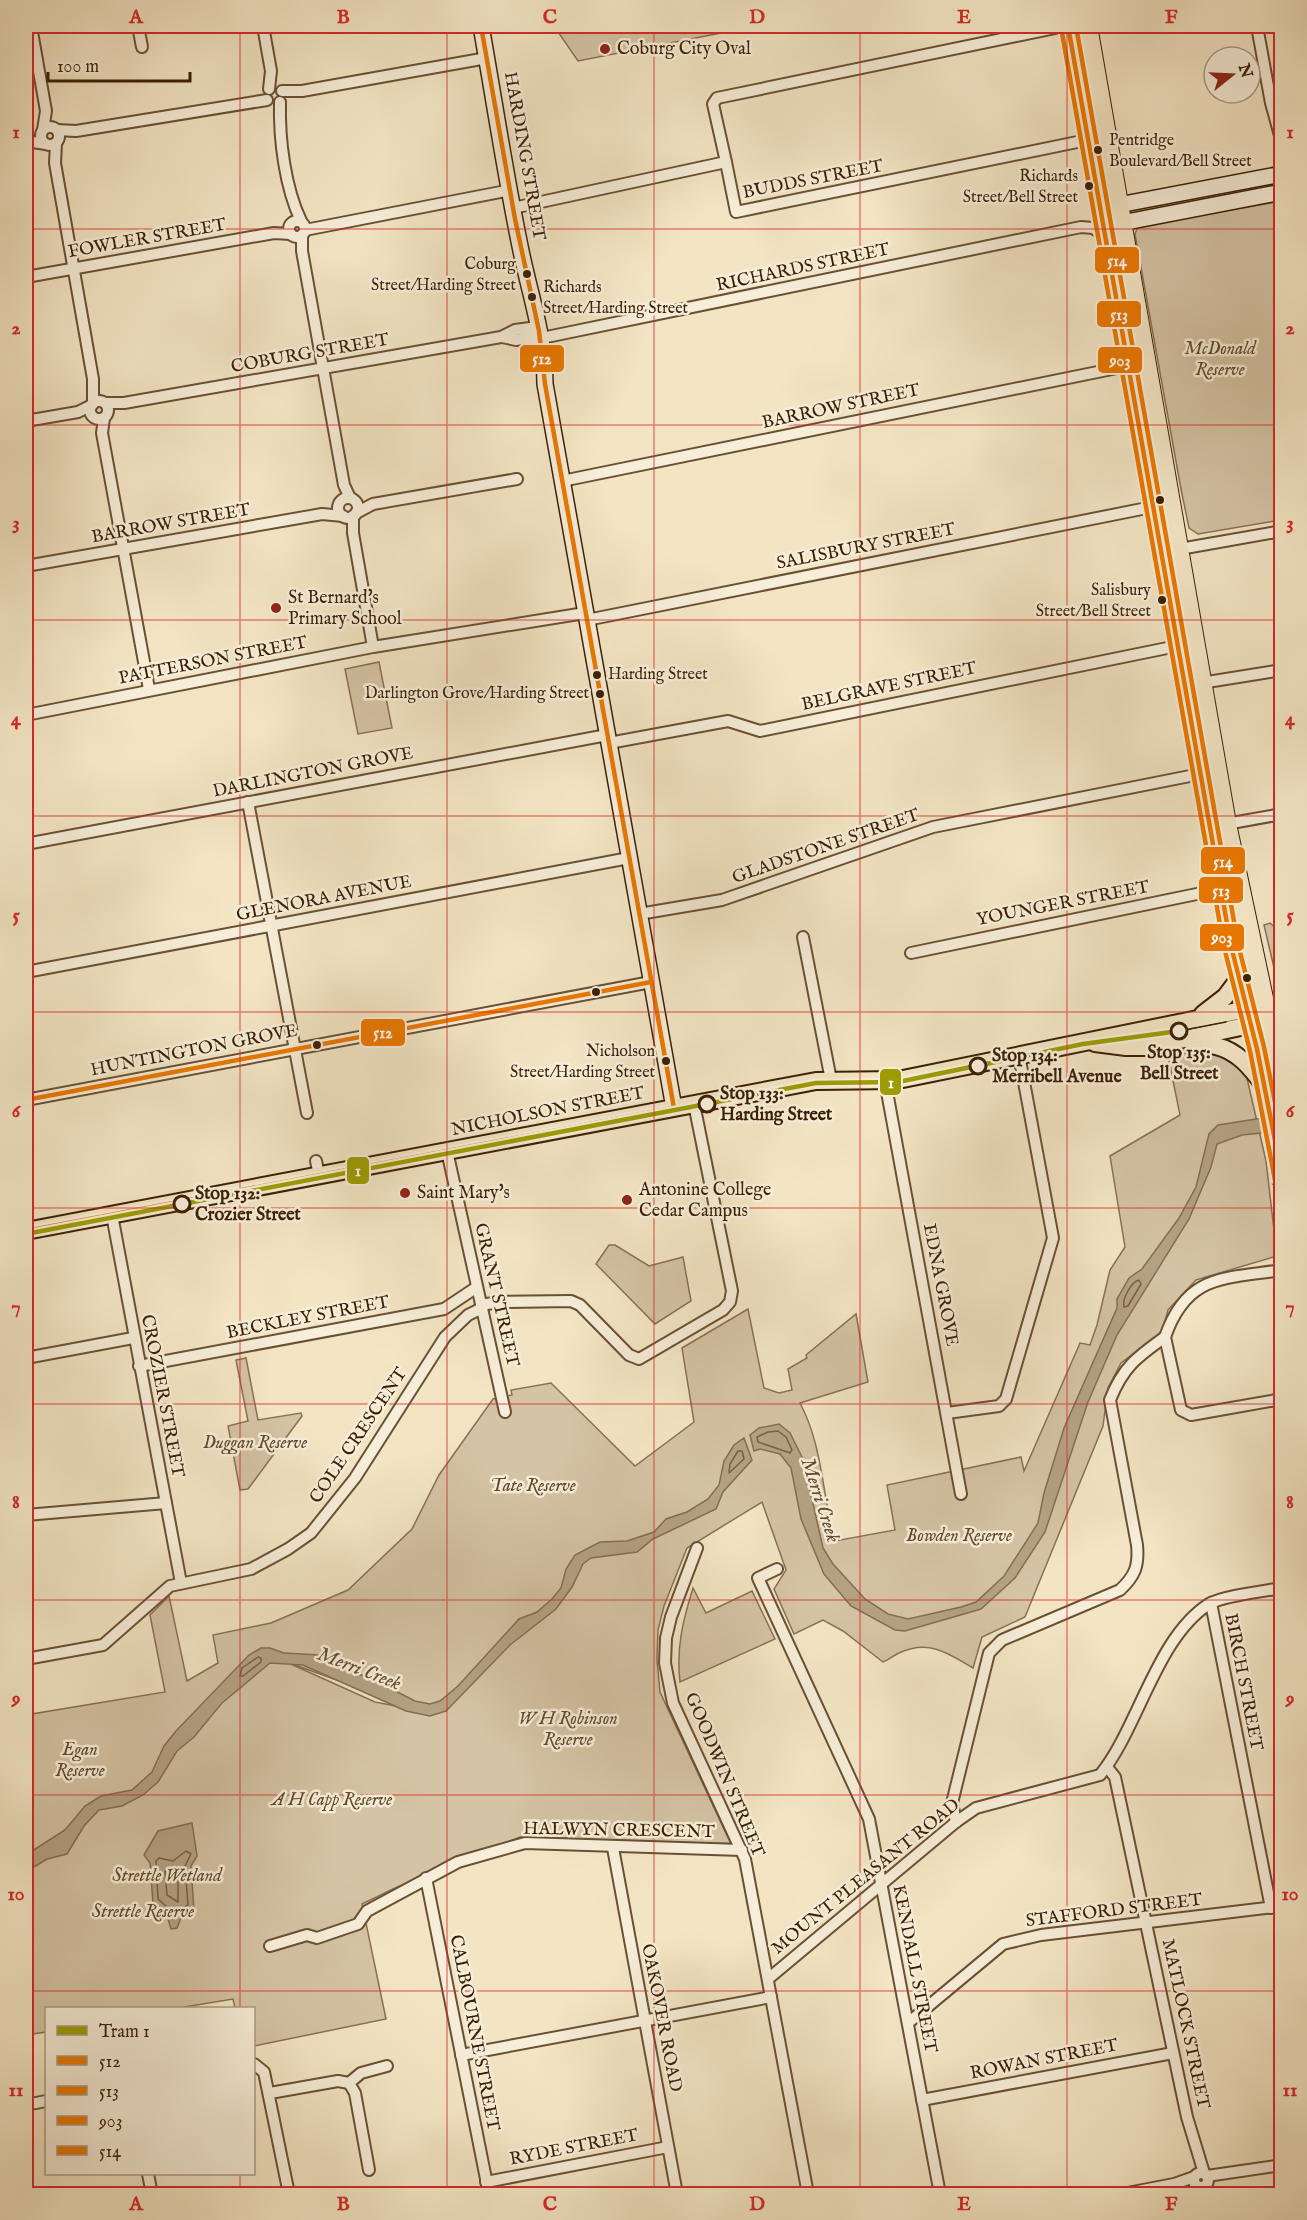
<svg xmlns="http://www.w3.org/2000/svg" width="1307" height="2220" font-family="'IM FELL English',serif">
<rect width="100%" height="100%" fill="#f3e5c4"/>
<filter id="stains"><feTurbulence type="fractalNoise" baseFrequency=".00333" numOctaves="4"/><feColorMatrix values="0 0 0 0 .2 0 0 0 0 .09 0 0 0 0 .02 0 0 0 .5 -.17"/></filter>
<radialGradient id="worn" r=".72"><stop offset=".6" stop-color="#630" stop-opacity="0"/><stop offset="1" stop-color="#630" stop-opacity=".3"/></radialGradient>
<!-- green -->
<g fill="#d4c3a4" stroke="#887154" stroke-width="1.5" fill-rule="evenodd">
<path d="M554,26H757L578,61Z"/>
<path d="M1276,202L1282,234L1281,520L1198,534L1189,528L1181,489L1135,234L1138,226Z"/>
<path d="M379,662L392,728L358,734L345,669Z"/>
<path d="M1270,923L1277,929H1281V998L1264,925Z"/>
<path d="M1199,1051L1218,1054L1231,1061L1246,1074L1266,1161L1277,1256L1196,1280L1168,1310L1162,1332L1121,1363L1108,1388L1103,1426L1025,1617L982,1637L973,1668C948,1653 929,1639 899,1653C894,1655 889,1660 883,1662L843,1631L823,1620L794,1634L774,1589L786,1570L762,1502L687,1548L664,1606L658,1630L657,1660L660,1692L731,1844L520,1837L395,1888L362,1904L386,2019L254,2046V2008H235L233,1999L178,2008H46V2032L26,2035V1715L165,1692L150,1615L169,1596L187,1681L218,1663L213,1635L271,1623L348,1590L412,1529L439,1475L493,1399L512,1395L511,1390L551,1383L635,1466L694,1422L682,1348L748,1309L764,1388L779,1393L792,1390L788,1369L807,1358L806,1355L856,1314L868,1382L800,1403C823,1446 822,1495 835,1541L895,1530L887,1485L1021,1457L1024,1471L1080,1343L1090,1345L1097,1325L1110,1270L1125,1247L1110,1156L1180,1115L1168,1056ZM284,1661L417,1709V1710L375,1702Z"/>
<path d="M609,1245H615L649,1266L683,1257L691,1301L655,1324L596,1264Z"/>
<path d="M246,1358L258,1420L301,1413L302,1416L248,1489L240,1490L228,1426L248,1421L236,1360Z"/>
<path d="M693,1588L706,1613L752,1591L775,1639L680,1682C676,1648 683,1620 693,1588Z"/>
</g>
<!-- water -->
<g fill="#b4a283" stroke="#846e51" stroke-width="1.5">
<path d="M1281,1115V1131L1242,1135L1217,1144L1211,1167L1189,1219L1117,1335L1088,1402L1045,1532L1015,1578L981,1609L905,1631L895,1630L851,1606L824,1574L801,1519L791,1468L780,1454L760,1449L754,1451L750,1435L759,1428L779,1424L790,1433L803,1459L823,1548L833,1564L865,1599L888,1614L908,1619L961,1607L976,1602L1004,1576L1038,1523L1044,1493L1064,1428L1117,1308V1299L1129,1278L1142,1269L1179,1218L1196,1187L1209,1134L1218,1125Z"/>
<path d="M744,1438L752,1460L723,1492L716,1509L653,1539L637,1552L591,1558L583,1564L572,1587L556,1609L510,1645L446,1711L430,1716L406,1711L303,1665L270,1663L222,1703L194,1737L177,1751L158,1782L143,1795L122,1806L99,1810L84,1826L67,1854L47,1859L26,1872V1855L65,1830L85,1806L101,1796L132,1790L152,1772L164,1746L176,1731L249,1655L261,1648H270L284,1653L319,1655L334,1665L370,1678L415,1701L430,1704L440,1701L458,1686L519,1619L537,1612L552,1599L561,1588L566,1569L575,1555L600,1542L627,1541L654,1532L666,1519L687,1512L708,1499L719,1485L724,1461L734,1445Z"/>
<path d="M192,1823L197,1856L191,1866L194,1911L182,1915L177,1928L171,1929L166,1912L153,1903L150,1863L144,1855L158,1831Z"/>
</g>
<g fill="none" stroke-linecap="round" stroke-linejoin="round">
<!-- shore -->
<g stroke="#786044" stroke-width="1.5">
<path d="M1139,1280L1141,1284L1128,1306L1124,1307C1122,1299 1131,1282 1139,1280Z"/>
<path d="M778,1431L786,1437L792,1450L790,1453L758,1442L757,1437L768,1432Z"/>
<path d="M742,1451L744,1459L729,1473L730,1464L738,1451Z"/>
<path d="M258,1657L261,1658V1662L243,1676H240L242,1668Z"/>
<path d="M186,1851L191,1854L185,1866L188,1905L174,1913L158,1899L156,1861L159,1858L173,1861Z"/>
<path d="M167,1869L178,1871V1902L167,1895L165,1872Z"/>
</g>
<defs>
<g id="street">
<path d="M31,26L46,111L43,130"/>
<path d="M138,26L142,47"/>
<path d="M263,26L271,71L269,89"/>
<path d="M1257,26L1271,103L1282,143"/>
<path d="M282,91H302L487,58"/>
<path d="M280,102C279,140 285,187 301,221"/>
<circle cx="50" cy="136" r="9"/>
<path d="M57,130L76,131L267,100"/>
<path d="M26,141L46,144"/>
<path d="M56,143L55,163L93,379V404"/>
<path d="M726,162L713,104L717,98L1065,26"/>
<path d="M513,208L726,162L736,212L1087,140"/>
<circle cx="297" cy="229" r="8"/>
<path d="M305,230L511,190"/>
<path d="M302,235V251L344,485L350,498"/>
<path d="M26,277L274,233L291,234"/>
<path d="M502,337L516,340L532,337"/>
<path d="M532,340L1081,227L1093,228L1104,235"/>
<circle cx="99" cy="410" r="9"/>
<path d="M105,403H124L501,337L515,330L530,328"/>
<path d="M104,418L102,433L149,689"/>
<path d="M26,421L78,412L92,405"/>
<path d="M562,481L1127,366"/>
<circle cx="348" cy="508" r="10"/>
<path d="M356,513L373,504L517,479"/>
<path d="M353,516V533L373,647"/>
<path d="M1174,550L1282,531"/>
<path d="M26,566L322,514L343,516"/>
<path d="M587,620L1152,507"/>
<path d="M1201,683L1282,670"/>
<path d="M26,715L373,647L585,613"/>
<path d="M609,743L728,721L760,731L1177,646"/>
<path d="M248,802L307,1113"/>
<path d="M1226,824L1282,814"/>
<path d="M26,844L607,735"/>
<path d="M639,914L722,900L933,827L1200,774"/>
<path d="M803,937L831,1080"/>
<path d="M911,953L1221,889"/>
<path d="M26,972L629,858"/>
<path d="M885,1081L961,1494"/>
<path d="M26,1100L651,982"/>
<path d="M447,1151L505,1412"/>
<path d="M316,1161L319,1175"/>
<path d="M112,1215L181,1583"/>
<path d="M481,1305L499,1302L571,1301L580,1305L629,1355L639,1359L723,1310L730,1302L732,1291L694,1104"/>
<path d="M1165,1337L1181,1410L1191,1415L1282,1399"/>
<path d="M1165,1337C1187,1274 1223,1279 1282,1270"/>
<path d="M26,1358L133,1338"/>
<path d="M139,1366L444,1309L477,1287"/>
<path d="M947,1413L999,1406L1006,1399L1053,1238L1019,1055"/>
<path d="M26,1515L166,1503"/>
<path d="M697,1548L671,1617L666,1638L665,1663L673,1703L745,1859L808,2194"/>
<path d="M777,1569L758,1578L869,1819L940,2194"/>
<path d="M1211,1603L1271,1908"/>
<path d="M26,1659L103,1645L170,1586L251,1569L288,1549L311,1533L355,1478L445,1337L468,1315L482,1308"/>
<path d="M1107,1767L1115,1777L1187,2117L1204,2173"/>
<path d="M956,1822L952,1803L989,1653L1002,1640L1120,1590C1135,1576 1139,1566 1137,1545L1110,1400C1123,1367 1137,1357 1165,1337"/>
<path d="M613,1848L677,2194"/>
<path d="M426,1878L489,2194"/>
<path d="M1279,1907L1282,1920"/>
<path d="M270,1946L307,1935L317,1938L358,1924L367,1911L458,1862L525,1843L742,1850"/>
<path d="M768,1979L956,1822L976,1808L1100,1775C1139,1727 1156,1638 1209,1604C1222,1596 1265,1591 1282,1588"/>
<path d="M908,2023L1003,1944L1041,1935L1282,1906"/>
<path d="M461,2055L771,1997"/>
<path d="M254,2064L264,2072L289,2194"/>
<path d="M349,2083L355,2093L369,2170"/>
<path d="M349,2083L361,2073L387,2066"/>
<path d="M270,2093L338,2081L349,2083"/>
<path d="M922,2100L1173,2053"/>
<path d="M26,2105L46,2101"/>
<circle cx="1201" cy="2180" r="7"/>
<path d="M148,2174L152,2194"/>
<path d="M1207,2176L1282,2165"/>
<path d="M486,2182L668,2147"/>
<path d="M1122,2194L1174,2184L1194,2177"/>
</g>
<g id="secondary">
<path d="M481,26C494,99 505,173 520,246C529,292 545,336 545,384L674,1108"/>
<path d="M1108,207L1282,174"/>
<path d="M1111,225L1282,192"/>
</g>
<g id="primary">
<path d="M1203,1014L1225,997L1238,980"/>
<path d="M1192,1042C1200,1045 1208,1044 1216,1046C1238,1051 1251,1068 1264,1085"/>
<path d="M1095,1043L1126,1047H1147L1264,1022"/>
<path d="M26,1231L816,1081L898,1080L1257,1007"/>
</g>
<g id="highway">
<path d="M1068,26L1231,946L1257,1049L1282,1179"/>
<path d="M1087,26L1226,824L1282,1088"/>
</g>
</defs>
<!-- street casing -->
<use href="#street" stroke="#695035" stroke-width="14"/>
<!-- secondary casing -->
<use href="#secondary" stroke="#3b1f05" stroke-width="18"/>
<!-- primary casing -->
<use href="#primary" stroke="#3b1f05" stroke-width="20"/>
<!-- highway casing -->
<use href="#highway" stroke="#3b1f05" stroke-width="22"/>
<!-- street -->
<use href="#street" stroke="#f7eed9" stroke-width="10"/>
<!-- secondary -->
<use href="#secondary" stroke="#f7eed9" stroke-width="15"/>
<!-- primary -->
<use href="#primary" stroke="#f3e5c4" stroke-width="16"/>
<!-- highway -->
<use href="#highway" stroke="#f3e5c4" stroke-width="20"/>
<!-- tram -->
<path stroke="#3b1f05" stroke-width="1.5" d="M1179,1031L1226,1022"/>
<defs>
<g id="bus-1">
<path d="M26,1100L651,982"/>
<path d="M26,1231L674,1108L545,384L539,331L515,219L481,26"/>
</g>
<path id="bus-2" d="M1068,26L1231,946L1257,1049L1282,1176"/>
<path id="bus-3" d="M1061,27L1224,947L1250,1051L1275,1180"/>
<path id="bus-4" d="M1076,26L1238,944L1264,1047L1282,1137"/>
</defs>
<!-- bus-1 casing -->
<use href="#bus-1" stroke="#f7eed9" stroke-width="9"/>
<!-- bus-2 casing -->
<use href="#bus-2" stroke="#f7eed9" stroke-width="9"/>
<!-- bus-3 casing -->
<use href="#bus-3" stroke="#f7eed9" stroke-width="9"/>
<!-- bus-4 casing -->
<use href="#bus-4" stroke="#f7eed9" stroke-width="9"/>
<!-- bus-1 -->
<use href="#bus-1" stroke="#eb7800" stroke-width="4.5"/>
<!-- bus-2 -->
<use href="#bus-2" stroke="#eb7800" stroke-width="4.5"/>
<!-- bus-3 -->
<use href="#bus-3" stroke="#eb7800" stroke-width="4.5"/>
<!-- bus-4 -->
<use href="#bus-4" stroke="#eb7800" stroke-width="4.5"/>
<defs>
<path id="tram-1" d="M26,1234L816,1083L898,1082L1083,1044L1179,1031"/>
</defs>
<!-- tram-1 casing -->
<use href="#tram-1" stroke="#f7eed9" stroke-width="9"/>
<!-- tram-1 -->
<use href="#tram-1" stroke="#9d9d01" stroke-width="4.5"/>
</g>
<!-- grid -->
<path fill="none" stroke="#d62828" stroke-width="1.5" stroke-opacity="0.55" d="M240,26V2008M447,26V2194M654,26V2194M860,26V2194M1067,26V2194M26,229H1282M26,425H1282M26,620H1282M26,816H1282M26,1012H1282M26,1208H1282M26,1404H1282M26,1600H1282M26,1795H1282M26,1991H1282M240,2174V2194"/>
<!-- markers -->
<g fill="#8f2418" stroke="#f7eed9" stroke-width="2">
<circle cx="605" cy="49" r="6"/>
<circle cx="276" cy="608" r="6"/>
<circle cx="405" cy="1193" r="6"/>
<circle cx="627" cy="1200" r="6"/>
</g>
<g fill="#3b1f05" stroke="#f7eed9" stroke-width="2">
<circle cx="1098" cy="150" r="5"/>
<circle cx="1089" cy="186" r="5"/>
<circle cx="527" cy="274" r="5"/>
<circle cx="532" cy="297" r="5"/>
<circle cx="1160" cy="500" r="5"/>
<circle cx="1162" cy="600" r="5"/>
<circle cx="597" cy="675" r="5"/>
<circle cx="600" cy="694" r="5"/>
<circle cx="1247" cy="978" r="5"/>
<circle cx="596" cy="992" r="5"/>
<circle cx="317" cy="1045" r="5"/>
<circle cx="666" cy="1061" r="5"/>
</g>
<g fill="#f7eed9" stroke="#3b1f05" stroke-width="3">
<circle cx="1179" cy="1031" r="8"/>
<circle cx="978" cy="1066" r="8"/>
<circle cx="707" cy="1104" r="8"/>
<circle cx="182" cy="1204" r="8"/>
</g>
<g text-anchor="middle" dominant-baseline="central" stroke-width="5" stroke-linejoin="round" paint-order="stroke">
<!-- bus labels -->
<g font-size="16" fill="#3b1f05" stroke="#f7eed9" text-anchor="end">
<text x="1109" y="141" text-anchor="start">Pentridge<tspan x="1109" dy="21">Boulevard/Bell Street</tspan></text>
<text x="1078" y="177">Richards<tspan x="1078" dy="21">Street/Bell Street</tspan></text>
<text x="516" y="265">Coburg<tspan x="516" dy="21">Street/Harding Street</tspan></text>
<text x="543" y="288" text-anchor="start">Richards<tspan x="543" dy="21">Street/Harding Street</tspan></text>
<text x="1151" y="591">Salisbury<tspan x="1151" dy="21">Street/Bell Street</tspan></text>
<text x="608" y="675" text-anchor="start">Harding Street</text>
<text x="589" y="694">Darlington Grove/Harding Street</text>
<text x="655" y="1052">Nicholson<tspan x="655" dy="21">Street/Harding Street</tspan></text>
</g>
<!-- poi labels -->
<g font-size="18" fill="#3b1f05" stroke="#f7eed9" text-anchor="start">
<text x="617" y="49">Coburg City Oval</text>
<text x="288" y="598">St Bernard's<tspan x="288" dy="21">Primary School</tspan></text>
<text x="639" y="1190">Antonine College<tspan x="639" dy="21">Cedar Campus</tspan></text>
<text x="417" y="1193">Saint Mary's</text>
</g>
<!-- street labels -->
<g font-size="18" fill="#3b1f05" stroke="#f7eed9">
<text transform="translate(524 156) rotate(80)">HARDING STREET</text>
<text transform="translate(813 180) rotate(-11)">BUDDS STREET</text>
<text transform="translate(147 239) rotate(-10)">FOWLER STREET</text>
<text transform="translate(803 268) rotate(-12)">RICHARDS STREET</text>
<text transform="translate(310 354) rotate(-10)">COBURG STREET</text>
<text transform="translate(841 407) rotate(-12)">BARROW STREET</text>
<text transform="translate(171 524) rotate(-10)">BARROW STREET</text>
<text transform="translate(866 547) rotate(-11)">SALISBURY STREET</text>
<text transform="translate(213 661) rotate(-11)">PATTERSON STREET</text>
<text transform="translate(889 687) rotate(-12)">BELGRAVE STREET</text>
<text transform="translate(313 773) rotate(-11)">DARLINGTON GROVE</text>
<text transform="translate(826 847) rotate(-19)">GLADSTONE STREET</text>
<text transform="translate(324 899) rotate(-11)">GLENORA AVENUE</text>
<text transform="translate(1063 904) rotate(-11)">YOUNGER STREET</text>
<text transform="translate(194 1051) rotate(-11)">HUNTINGTON GROVE</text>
<text transform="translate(548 1112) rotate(-11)">NICHOLSON STREET</text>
<text transform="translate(940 1285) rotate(79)">EDNA GROVE</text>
<text transform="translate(496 1295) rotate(77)">GRANT STREET</text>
<text transform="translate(308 1318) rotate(-11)">BECKLEY STREET</text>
<text transform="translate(162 1396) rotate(79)">CROZIER STREET</text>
<text transform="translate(359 1436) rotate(-56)">COLE CRESCENT</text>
<text transform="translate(1243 1682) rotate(79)">BIRCH STREET</text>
<text transform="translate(724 1775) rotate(67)">GOODWIN STREET</text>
<text transform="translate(619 1831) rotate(1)">HALWYN CRESCENT</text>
<text transform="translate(866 1877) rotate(-39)">MOUNT PLEASANT ROAD</text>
<text transform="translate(1114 1911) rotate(-7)">STAFFORD STREET</text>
<text transform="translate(914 1969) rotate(79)">KENDALL STREET</text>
<text transform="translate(661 2018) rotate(79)">OAKOVER ROAD</text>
<text transform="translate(1185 2024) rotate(78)">MATLOCK STREET</text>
<text transform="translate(474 2033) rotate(79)">CALBOURNE STREET</text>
<text transform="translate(1044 2060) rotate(-11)">ROWAN STREET</text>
<text transform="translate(574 2148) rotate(-11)">RYDE STREET</text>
</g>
<!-- park labels -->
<g font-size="18" font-style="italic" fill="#61482d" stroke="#f7eed9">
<text x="1220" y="349">McDonald<tspan x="1220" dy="21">Reserve</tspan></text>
<text x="255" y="1443">Duggan Reserve</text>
<text x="533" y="1486">Tate Reserve</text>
<text x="959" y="1536">Bowden Reserve</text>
<text x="568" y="1719">W H Robinson<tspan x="568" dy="21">Reserve</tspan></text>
<text x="80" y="1750">Egan<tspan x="80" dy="21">Reserve</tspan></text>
<text x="332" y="1800">A H Capp Reserve</text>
<text x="167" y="1876">Strettle Wetland</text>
<text x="143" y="1912">Strettle Reserve</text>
</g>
<!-- stop labels -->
<g font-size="18" font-weight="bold" fill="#3b1f05" stroke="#f7eed9" text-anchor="start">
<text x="1179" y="1053" text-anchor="middle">Stop 135:<tspan x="1179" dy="21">Bell Street</tspan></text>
<text x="992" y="1056">Stop 134:<tspan x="992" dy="21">Merribell Avenue</tspan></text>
<text x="720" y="1094">Stop 133:<tspan x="720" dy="21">Harding Street</tspan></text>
<text x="195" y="1194">Stop 132:<tspan x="195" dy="21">Crozier Street</tspan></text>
</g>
<!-- water labels -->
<g font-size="20" font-style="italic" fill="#654d31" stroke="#f7eed9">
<text transform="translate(820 1500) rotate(72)">Merri Creek</text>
<text transform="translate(359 1669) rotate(21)">Merri Creek</text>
</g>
</g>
<g stroke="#f7eed9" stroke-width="2">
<rect x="1094" y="246" width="46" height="28" rx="6" fill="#eb7800"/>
<rect x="1096" y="300" width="46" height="28" rx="6" fill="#eb7800"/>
<rect x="519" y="344" width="46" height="29" rx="6" fill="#eb7800"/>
<rect x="1097" y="346" width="46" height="28" rx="6" fill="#eb7800"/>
<rect x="1200" y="846" width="46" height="29" rx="6" fill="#eb7800"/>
<rect x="1198" y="876" width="46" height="28" rx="6" fill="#eb7800"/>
<rect x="1199" y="923" width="46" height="29" rx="6" fill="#eb7800"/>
<rect x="360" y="1018" width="46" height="29" rx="6" fill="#eb7800"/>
<rect x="879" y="1068" width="23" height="28" rx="6" fill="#9d9d01"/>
<rect x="346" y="1156" width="24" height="29" rx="6" fill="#9d9d01"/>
</g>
<g font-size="16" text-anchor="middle" font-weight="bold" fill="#fff">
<text x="1117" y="266">514</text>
<text x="1119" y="320">513</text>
<text x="542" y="364">512</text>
<text x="1120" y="366">903</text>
<text x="1223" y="867">514</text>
<text x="1221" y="896">513</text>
<text x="1222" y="943">903</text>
<text x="383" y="1038">512</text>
<text x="891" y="1088">1</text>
<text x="358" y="1176">1</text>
</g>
<!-- margin -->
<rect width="1307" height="2220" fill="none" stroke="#f3e5c4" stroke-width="66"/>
<!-- legend -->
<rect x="45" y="2007" width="210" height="168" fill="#f7eed9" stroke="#ac9b84" stroke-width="1.5"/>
<rect x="57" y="2026" width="30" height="9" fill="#9d9d01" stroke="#ac9b84" stroke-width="1.5"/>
<text x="99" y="2037" font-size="18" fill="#3b1f05">Tram 1</text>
<rect x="57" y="2056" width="30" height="9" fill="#eb7800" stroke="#ac9b84" stroke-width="1.5"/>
<text x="99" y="2067" font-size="18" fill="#3b1f05">512</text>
<rect x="57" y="2086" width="30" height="9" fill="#eb7800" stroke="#ac9b84" stroke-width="1.5"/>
<text x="99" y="2097" font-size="18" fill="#3b1f05">513</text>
<rect x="57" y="2116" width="30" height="9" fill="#eb7800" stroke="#ac9b84" stroke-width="1.5"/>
<text x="99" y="2127" font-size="18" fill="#3b1f05">903</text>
<rect x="57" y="2146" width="30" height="9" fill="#eb7800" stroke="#ac9b84" stroke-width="1.5"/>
<text x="99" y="2157" font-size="18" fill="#3b1f05">514</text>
<!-- north arrow -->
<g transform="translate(1232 75) rotate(72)"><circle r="28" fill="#f7eed9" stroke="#ac9b84" stroke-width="1.5"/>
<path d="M0-4.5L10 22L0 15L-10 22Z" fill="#8f2418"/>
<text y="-9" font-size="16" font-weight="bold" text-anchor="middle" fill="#3b1f05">N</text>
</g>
<!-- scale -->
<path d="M48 72v9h142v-9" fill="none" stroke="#3b1f05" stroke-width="3"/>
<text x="57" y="72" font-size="18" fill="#3b1f05" stroke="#f7eed9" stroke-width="4.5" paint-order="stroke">100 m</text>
<rect x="33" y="33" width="1241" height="2154" fill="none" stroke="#d62828" stroke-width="2"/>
<g font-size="20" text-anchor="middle" font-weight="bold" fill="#d62828">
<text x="136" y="23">A</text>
<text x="343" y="23">B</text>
<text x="550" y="23">C</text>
<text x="757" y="23">D</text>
<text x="964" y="23">E</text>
<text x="1171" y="23">F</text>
<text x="16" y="138">1</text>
<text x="1290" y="138">1</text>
<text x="16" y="334">2</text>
<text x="1290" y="334">2</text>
<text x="16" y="529">3</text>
<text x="1290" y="529">3</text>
<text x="16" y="725">4</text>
<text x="1290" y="725">4</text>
<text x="16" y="921">5</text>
<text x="1290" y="921">5</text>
<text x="16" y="1117">6</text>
<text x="1290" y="1117">6</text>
<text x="16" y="1313">7</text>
<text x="1290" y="1313">7</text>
<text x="16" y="1508">8</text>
<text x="1290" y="1508">8</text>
<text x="16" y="1704">9</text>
<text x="1290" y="1704">9</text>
<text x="16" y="1900">10</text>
<text x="1290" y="1900">10</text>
<text x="16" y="2096">11</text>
<text x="1290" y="2096">11</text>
<text x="136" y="2210">A</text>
<text x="343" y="2210">B</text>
<text x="550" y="2210">C</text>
<text x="757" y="2210">D</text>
<text x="964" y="2210">E</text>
<text x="1171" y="2210">F</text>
</g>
<rect width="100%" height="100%" filter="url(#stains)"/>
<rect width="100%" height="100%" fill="url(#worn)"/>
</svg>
